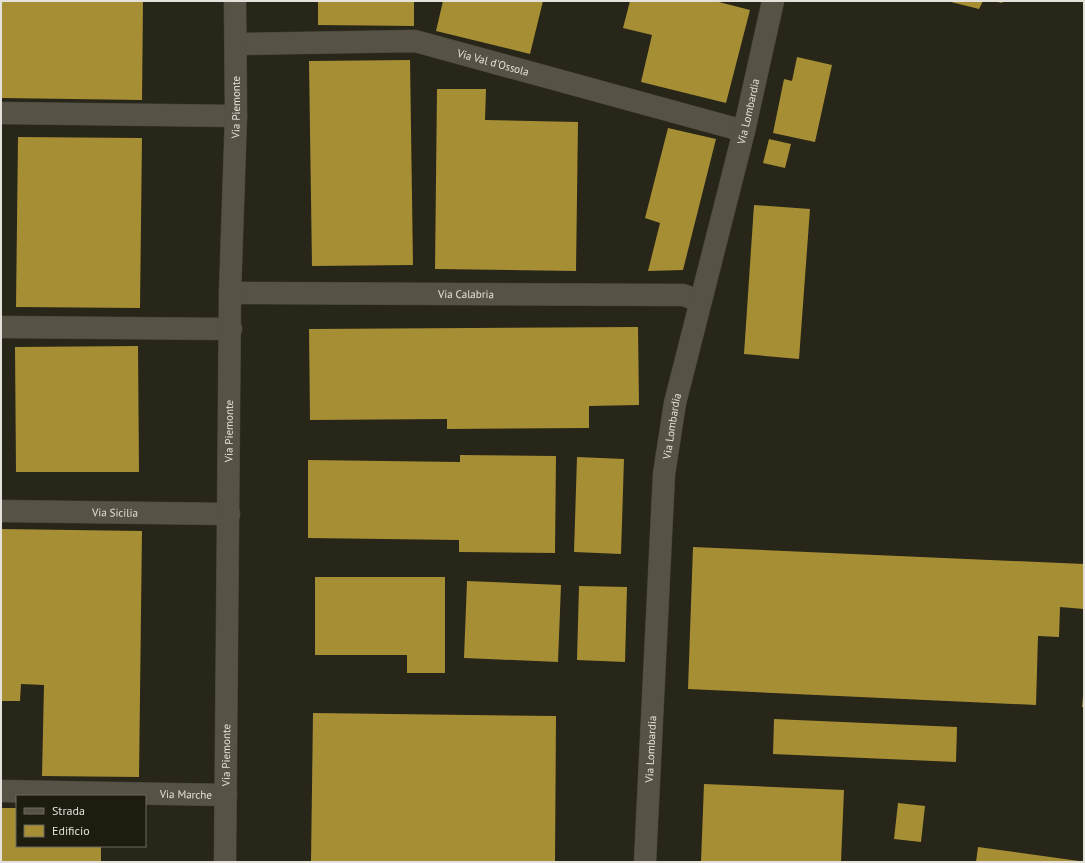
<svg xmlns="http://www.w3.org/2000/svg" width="1085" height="863" font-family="'PT Sans',sans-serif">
<rect width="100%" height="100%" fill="#282519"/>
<!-- building -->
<g fill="#a68e35">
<path d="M1,1H143L142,100L1,98Z"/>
<path d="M318,1H414V26L318,25Z"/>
<path d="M443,1H543L530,54L436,31Z"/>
<path d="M630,1H715L750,10L726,103L641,82L652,35L623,28Z"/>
<path d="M947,1H983L979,9Z"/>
<path d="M993,1H1003L1002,3Z"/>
<path d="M797,57L832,65L815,142L773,133L784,79L792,81Z"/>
<path d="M410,60L413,265L312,266L309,61Z"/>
<path d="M437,89H486L485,120L578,122L576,271L435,269Z"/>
<path d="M668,128L716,139L683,270L648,271L660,223L645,218Z"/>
<path d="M18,137L142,138L140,308L16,307Z"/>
<path d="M769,139L791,144L785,168L763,163Z"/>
<path d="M754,205L810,209L799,359L744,354Z"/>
<path d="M638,327L639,405L589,406V428L447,429V419L310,420L309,329Z"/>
<path d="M138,346L139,472H16L15,347Z"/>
<path d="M460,455L556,456L555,553L459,552V540L308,538V460L460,462Z"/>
<path d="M577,457L624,459L621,554L574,552Z"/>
<path d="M1,529L142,531L139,777L42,776L44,685L21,684L20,701H1Z"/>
<path d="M693,547L1084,564V609L1060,607L1059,637L1038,636L1036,705L688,689Z"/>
<path d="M315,577H445V673H407V655H315Z"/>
<path d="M467,581L561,585L558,662L464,658Z"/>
<path d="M579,586L627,587L625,662L577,660Z"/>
<path d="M1083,696H1084V707H1082Z"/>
<path d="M313,713L556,716L555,862H311Z"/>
<path d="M774,719L957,727L956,762L773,754Z"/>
<path d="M704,784L844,790L841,862H701Z"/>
<path d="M898,803L925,806L921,842L894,839Z"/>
<path d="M1,808H17V846H101V862H1Z"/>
<path d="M978,847L1079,861V862H976Z"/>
</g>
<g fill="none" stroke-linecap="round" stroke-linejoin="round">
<defs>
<g id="minor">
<path id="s1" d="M236,44L415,41L744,131"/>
<path d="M1,113L236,116"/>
<path id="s2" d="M230,293L683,295L700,301"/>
<path d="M1,327L231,329"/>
<path id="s3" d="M1,511L229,514"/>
<path id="s4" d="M1,791L226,795"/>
<path id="s5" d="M225,862L230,293L236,116L235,1"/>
<path id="s6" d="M645,862L664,474L675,403L744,131L773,1"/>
</g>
</defs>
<!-- minor casing -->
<use href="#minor" stroke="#434137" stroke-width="23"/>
<!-- minor -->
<use href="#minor" stroke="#565245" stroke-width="22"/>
</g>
<g text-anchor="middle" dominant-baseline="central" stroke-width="4" stroke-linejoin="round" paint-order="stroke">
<!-- street labels -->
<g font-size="11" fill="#e3e1d9" stroke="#1e1b0f">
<text stroke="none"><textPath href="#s1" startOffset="260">Via Val d'Ossola</textPath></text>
<text stroke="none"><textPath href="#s5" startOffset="755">Via Piemonte</textPath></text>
<text stroke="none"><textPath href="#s6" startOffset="761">Via Lombardia</textPath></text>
<text stroke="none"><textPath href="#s2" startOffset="236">Via Calabria</textPath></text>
<text stroke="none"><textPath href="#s6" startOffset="437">Via Lombardia</textPath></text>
<text stroke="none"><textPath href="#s5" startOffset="431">Via Piemonte</textPath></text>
<text stroke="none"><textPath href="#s3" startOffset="114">Via Sicilia</textPath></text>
<text stroke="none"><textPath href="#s6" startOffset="113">Via Lombardia</textPath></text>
<text stroke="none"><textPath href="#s5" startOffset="107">Via Piemonte</textPath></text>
<text stroke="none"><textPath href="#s4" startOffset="185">Via Marche</textPath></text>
</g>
</g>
<!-- border -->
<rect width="1085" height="863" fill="none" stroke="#e3e1d9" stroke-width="4"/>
<!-- legend -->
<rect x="16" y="795" width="130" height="52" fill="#1e1b0f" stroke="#6d6a60"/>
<rect x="24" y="808" width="20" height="6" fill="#565245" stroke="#6d6a60"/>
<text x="52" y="815" font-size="12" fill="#e3e1d9">Strada</text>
<rect x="24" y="825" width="20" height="12" fill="#a68e35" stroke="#6d6a60"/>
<text x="52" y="835" font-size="12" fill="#e3e1d9">Edificio</text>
</svg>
